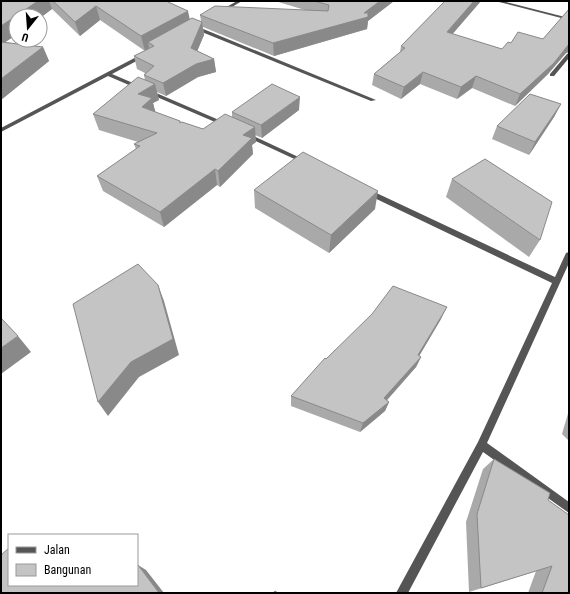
<svg xmlns="http://www.w3.org/2000/svg" width="570" height="594" font-family="'Roboto Condensed',sans-serif">
<rect width="100%" height="100%" fill="#fff"/>
<g fill="none" stroke-linecap="round" stroke-linejoin="round">
<!-- street -->
<g fill="#555" fill-rule="evenodd">
<path d="M237,1H242L222,13L218,12Z"/>
<path d="M495,1H502L569,18V20Z"/>
<path d="M192,26H196L376,100L371,101L192,28Z"/>
<path d="M144,53L147,55L146,56L112,74L226,123V125H222L108,76L1,132V128Z"/>
<path d="M569,53V58L554,76H550V74L567,54Z"/>
<path d="M245,132L307,161L308,162L305,164L303,163L243,135V133Z"/>
<path d="M366,190H370L555,277L566,253L569,252V263L487,443L569,502V513L483,452L408,593H396L478,442L552,283L366,194Z"/>
</g>
</g>
<!-- wall -->
<g fill="#a9a9a9">
<path d="M1,1H161L190,19L201,21L200,15L305,10L275,1H394L368,21L367,29L274,56L203,27L204,35L197,51L214,59L216,72L198,77L166,96L157,92L159,100L153,103L155,112L180,121L181,122L203,129L232,117V112L299,110L262,138L255,135L256,142L252,145L253,154L220,187L217,185L164,227L103,191L97,176L136,149L134,144L138,142L99,130L93,114L145,80L144,75L145,73L137,69L134,56L145,51L100,20L80,36L52,9L40,18V16H16V35L5,42L43,47L49,61L1,100Z"/>
<path d="M445,1H481L452,34L502,49L511,43L543,39L569,9V52L566,53L548,74L515,106L472,88L457,99L420,84L401,99L372,85L374,74L400,52L401,46Z"/>
<path d="M561,104L554,117L529,155L492,139L497,126Z"/>
<path d="M452,179L540,240L529,257L446,197Z"/>
<path d="M254,190L375,209L329,253L255,208Z"/>
<path d="M441,319L419,356L421,357L416,367L387,400L389,402L385,411L360,432L291,406V396L326,359Z"/>
<path d="M569,410V441L562,434Z"/>
<path d="M494,459L548,500L569,593H528L536,571L469,592L466,522L483,469Z"/>
</g>
<!-- shaded-wall -->
<g fill="#898989">
<path d="M38,1H49L52,9L40,18V16H16V35L1,45V26Z"/>
<path d="M380,1H394L368,21L367,29L274,56L273,43L364,13Z"/>
<path d="M474,1H481L444,44L447,32Z"/>
<path d="M96,6L100,20L80,36L75,22Z"/>
<path d="M188,11L191,25L148,42L149,48L145,51L141,36Z"/>
<path d="M202,22L204,35L193,61L191,48Z"/>
<path d="M569,44V52L566,53L548,74L515,106L520,94Z"/>
<path d="M43,47L49,61L1,100V79Z"/>
<path d="M214,59L216,72L198,77L166,96L163,83L196,64Z"/>
<path d="M423,72L420,84L401,99L404,87Z"/>
<path d="M476,76L472,88L457,99L461,87Z"/>
<path d="M155,84L159,100L153,103L156,114L142,110L138,94Z"/>
<path d="M300,97L299,110L262,138L261,125Z"/>
<path d="M561,104L554,117L529,155L535,142Z"/>
<path d="M255,127L256,142L252,145L253,154L220,187L218,171L243,135Z"/>
<path d="M215,169L217,185L164,227L160,212Z"/>
<path d="M378,191L375,209L329,253L331,235Z"/>
<path d="M158,285L164,301L179,355L139,377L108,416L98,402Z"/>
<path d="M447,307L441,319L415,363L421,357L416,367L380,408L384,398L418,355Z"/>
<path d="M18,336L31,352L1,374V348Z"/>
<path d="M389,402L385,411L360,432L363,423Z"/>
<path d="M138,565L146,570L164,593H159Z"/>
</g>
<!-- building -->
<g fill="#c4c4c4" stroke="#898989">
<path d="M1,1H38L1,26Z"/>
<path d="M53,1H166L188,11L141,36L96,6L75,22Z"/>
<path d="M314,1H380L364,13H368V17L273,43L200,15L215,6L328,11L329,5Z"/>
<path d="M445,1H474L447,32L502,49L508,42L511,43L518,32L543,39L569,9V44L554,63L520,94L476,76L461,87L423,72L404,87L374,74L405,48L401,46Z"/>
<path d="M192,18L202,22L191,48L214,59L196,64L163,83L144,75L154,66L134,56L154,46L148,42Z"/>
<path d="M1,42L43,47L1,79Z"/>
<path d="M138,77L155,84L138,94L152,98L142,107L180,121V123L182,122L203,129L225,114L255,127L243,135L252,138L218,171L215,169L160,212L97,176L140,146L134,144L157,133L93,114Z"/>
<path d="M272,84L300,97L261,125L232,112Z"/>
<path d="M530,94L561,104L535,142L497,126Z"/>
<path d="M303,152L378,191L331,235L254,190Z"/>
<path d="M485,159L552,202L540,240L452,179Z"/>
<path d="M138,264L158,285L173,339L131,362L98,402L73,304Z"/>
<path d="M393,286L447,307L418,355L421,357L384,398L389,402L363,423L291,396L325,358L326,359L372,314Z"/>
<path d="M1,318L18,336L1,348Z"/>
<path d="M494,459L550,493L548,500L569,515V593H542L552,566L481,588L477,514Z"/>
<path d="M9,548V585H137V566L138,565L159,593H1V555Z"/>
<path d="M275,591L278,593H273Z"/>
</g>
<!-- border -->
<rect width="570" height="594" fill="none" stroke="#000000" stroke-width="4"/>
<!-- legend -->
<rect x="8" y="534" width="130" height="52" fill="#ffffff" stroke="#999999"/>
<rect x="16" y="547" width="20" height="6" fill="#555555" stroke="#999999"/>
<text x="44" y="554" font-size="12" fill="#000000">Jalan</text>
<rect x="16" y="564" width="20" height="12" fill="#c4c4c4" stroke="#999999"/>
<text x="44" y="574" font-size="12" fill="#000000">Bangunan</text>
<!-- north arrow -->
<g transform="translate(28 28) rotate(197)"><circle r="19" fill="#ffffff" stroke="#999999"/>
<path d="M0-3L7 15L0 10L-7 15Z" fill="#000000"/>
<text y="-6" font-size="11" font-weight="bold" text-anchor="middle" fill="#000000">U</text>
</g>
</svg>
